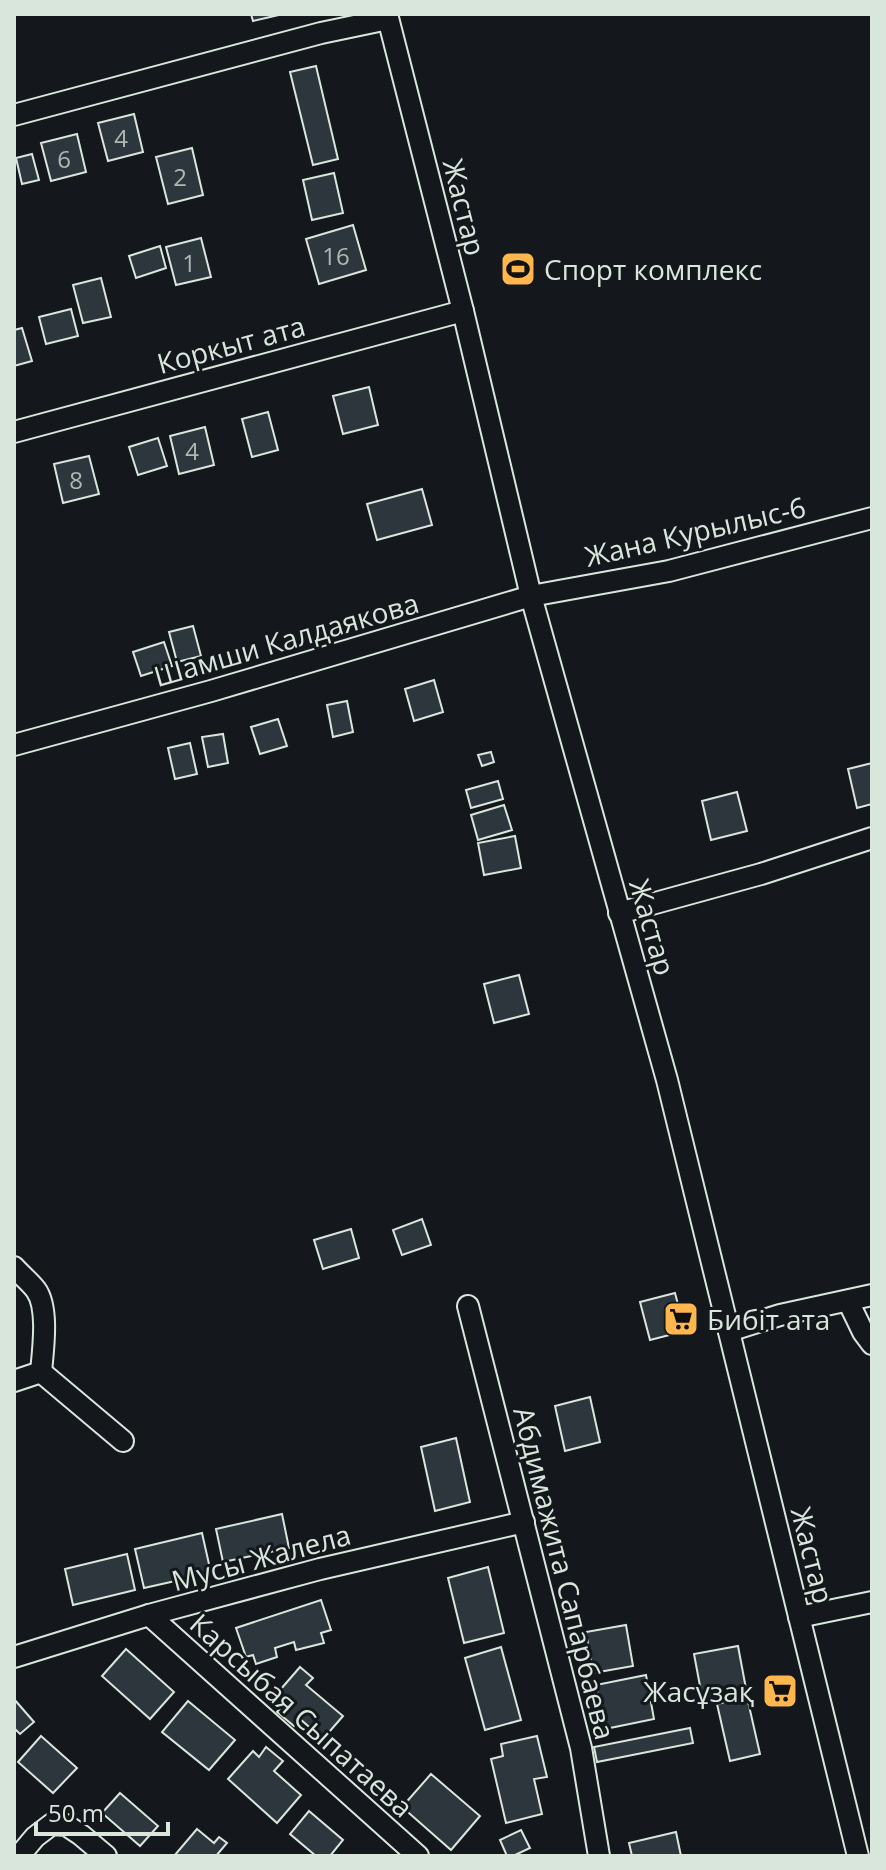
<svg xmlns="http://www.w3.org/2000/svg" width="886" height="1870" font-family="'Open Sans',sans-serif">
<rect width="100%" height="100%" fill="#14181c"/>
<!-- building -->
<g fill="#2c363c" stroke="#d8e6dc" stroke-width="2">
<path d="M251,14H283L253,21Z"/>
<path d="M316,66L338,159L313,165L290,72Z"/>
<path d="M134,114L143,152L108,161L98,123Z"/>
<path d="M77,134L86,172L51,181L41,143Z"/>
<path d="M192,148L203,195L168,204L156,157Z"/>
<path d="M32,154L39,180L22,184L16,158Z"/>
<path d="M334,173L343,213L312,220L303,180Z"/>
<path d="M353,225L366,270L319,284L306,239Z"/>
<path d="M201,238L211,277L176,285L166,247Z"/>
<path d="M160,246L166,268L136,278L129,256Z"/>
<path d="M101,278L111,317L83,323L73,285Z"/>
<path d="M71,309L78,336L46,344L39,317Z"/>
<path d="M22,328L32,361L14,366V330Z"/>
<path d="M369,387L378,425L343,434L333,396Z"/>
<path d="M268,412L278,450L252,457L242,419Z"/>
<path d="M205,427L214,465L179,474L170,436Z"/>
<path d="M158,438L167,466L138,475L129,447Z"/>
<path d="M89,456L99,494L63,503L54,464Z"/>
<path d="M422,489L432,525L377,540L367,504Z"/>
<path d="M193,626L201,656L177,662L169,632Z"/>
<path d="M164,642L172,666L141,676L133,652Z"/>
<path d="M434,680L443,712L414,721L405,689Z"/>
<path d="M347,701L353,732L333,737L327,705Z"/>
<path d="M278,719L287,746L260,754L251,727Z"/>
<path d="M223,734L228,763L208,767L202,737Z"/>
<path d="M190,743L197,774L175,779L168,748Z"/>
<path d="M491,752L494,762L482,766L478,755Z"/>
<path d="M872,763V804L857,808L848,769Z"/>
<path d="M498,781L503,799L471,808L466,790Z"/>
<path d="M737,792L747,831L711,840L702,801Z"/>
<path d="M504,805L512,830L478,840L471,815Z"/>
<path d="M515,836L521,868L484,875L478,843Z"/>
<path d="M519,975L529,1014L494,1023L484,984Z"/>
<path d="M422,1219L431,1245L402,1255L393,1230Z"/>
<path d="M351,1229L359,1258L323,1269L314,1240Z"/>
<path d="M675,1293L685,1331L650,1340L640,1302Z"/>
<path d="M590,1397L600,1442L565,1451L555,1406Z"/>
<path d="M456,1438L470,1502L435,1511L421,1447Z"/>
<path d="M282,1514L289,1548L223,1562L216,1529Z"/>
<path d="M202,1533L211,1573L144,1588L135,1549Z"/>
<path d="M127,1554L135,1590L73,1605L65,1569Z"/>
<path d="M488,1567L504,1633L464,1643L448,1578Z"/>
<path d="M321,1600L331,1630L321,1633L324,1643L296,1650L294,1642L275,1648L277,1657L256,1664L253,1655L246,1657L236,1628Z"/>
<path d="M626,1625L633,1666L593,1673L586,1632Z"/>
<path d="M738,1646L747,1694L703,1702L694,1654Z"/>
<path d="M501,1647L521,1720L485,1730L465,1658Z"/>
<path d="M126,1649L174,1692L150,1719L102,1676Z"/>
<path d="M300,1667L313,1678L306,1685L343,1716L323,1739L300,1719L294,1726L277,1712L283,1705L274,1697Z"/>
<path d="M646,1675L654,1719L605,1729L596,1685Z"/>
<path d="M747,1697L760,1754L730,1761L717,1704Z"/>
<path d="M14,1699L34,1722L20,1734L14,1728Z"/>
<path d="M188,1701L235,1740L209,1770L162,1732Z"/>
<path d="M690,1728L693,1743L597,1762L594,1747Z"/>
<path d="M41,1736L77,1768L53,1793L18,1762Z"/>
<path d="M537,1736L547,1777L534,1779L542,1814L506,1823L491,1759L503,1756L501,1744Z"/>
<path d="M266,1747L283,1761L274,1771L301,1795L277,1823L228,1779L253,1751L259,1757Z"/>
<path d="M431,1774L480,1816L451,1850L402,1807Z"/>
<path d="M120,1793L158,1826L140,1846L102,1813Z"/>
<path d="M309,1811L343,1840L330,1856H316L290,1834Z"/>
<path d="M197,1829L214,1843L219,1837L227,1843L216,1856H174Z"/>
<path d="M521,1830L530,1848L513,1856H507L500,1840Z"/>
<path d="M676,1832L681,1856H632L629,1843Z"/>
</g>
<g fill="none" stroke-linecap="round" stroke-linejoin="round">
<defs>
<g id="minor">
<path d="M387,14L463,311L531,596L667,1080L858,1856"/>
<path d="M14,115L321,33L388,19"/>
<path d="M14,432L463,311"/>
<path d="M14,745L211,691L531,596L669,571L872,518"/>
<path d="M619,913L761,874L872,838"/>
<path d="M14,1267C21,1275 30,1282 36,1290C49,1308 43,1350 41,1372"/>
<path d="M848,1301L863,1332L872,1344"/>
<path d="M468,1306L581,1748L599,1856"/>
<path d="M729,1331L780,1315L872,1295"/>
<path d="M41,1372L123,1441"/>
<path d="M14,1381L41,1372"/>
<path d="M149,1615L418,1856"/>
<path d="M799,1617L872,1602"/>
<path d="M14,1657L149,1615L320,1569L524,1522"/>
<path d="M19,1856L35,1837L52,1824L66,1825L81,1835L106,1856"/>
</g>
</defs>
<!-- minor casing -->
<use href="#minor" stroke="#d8e6dc" stroke-width="24"/>
<!-- minor -->
<use href="#minor" stroke="#14181c" stroke-width="20"/>
</g>
<!-- icons -->
<defs>
<symbol id="stadium-square" viewBox="-11 -11 22 22"><rect x="-9" y="-9" width="18" height="18" rx="4" fill="#ffb74d" stroke="#14181c"/><path d="M0-5a6.5 5 0 1 0 0 10a6.5 5 0 1 0 0-10ZM-3.5-1.8h7v3.6h-7Z" fill="#111"/></symbol>
<symbol id="supermarket-square" viewBox="-11 -11 22 22"><rect x="-9" y="-9" width="18" height="18" rx="4" fill="#ffb74d" stroke="#14181c"/><path d="M-6-5.5h2.5l.6 2H6L4.5 2H-2.5L-4.4-4H-6ZM-1.5 3.2a1.3 1.3 0 1 0 .1 0ZM3 3.2a1.3 1.3 0 1 0 .1 0Z" fill="#111"/></symbol>
</defs>
<g fill-rule="evenodd">
<use href="#stadium-square" x="498" y="249" width="40" height="40"/>
<use href="#supermarket-square" x="661" y="1299" width="40" height="40"/>
<use href="#supermarket-square" x="760" y="1671" width="40" height="40"/>
</g>
<g text-anchor="middle" dominant-baseline="central" stroke-width="6" stroke-linejoin="round" paint-order="stroke">
<!-- number labels -->
<g font-size="24" fill="#adbab4">
<text x="121" y="137">4</text>
<text x="64" y="158">6</text>
<text x="180" y="176">2</text>
<text x="336" y="255">16</text>
<text x="189" y="262">1</text>
<text x="192" y="450">4</text>
<text x="76" y="479">8</text>
</g>
<!-- street labels -->
<g font-size="28" fill="#d8e6dc" stroke="#14181c">
<text transform="translate(465 207) rotate(76)">Жастар</text>
<text transform="translate(231 344) rotate(-15)">Коркыт ата</text>
<text transform="translate(695 531) rotate(-13)">Жана Курылыс-6</text>
<text transform="translate(286 639) rotate(-16)">Шамши Калдаякова</text>
<text transform="translate(653 927) rotate(74)">Жастар</text>
<text transform="translate(813 1555) rotate(76)">Жастар</text>
<text transform="translate(261 1557) rotate(-15)">Мусы Жалела</text>
<text transform="translate(565 1573) rotate(76)">Абдимажита Сапарбаева</text>
<text transform="translate(302 1715) rotate(42)">Карсыбая Сыпатаева</text>
</g>
<!-- poi labels -->
<g font-size="28" fill="#d8e6dc" stroke="#14181c" text-anchor="start">
<text x="544" y="269">Спорт комплекс</text>
<text x="707" y="1319">Бибіт ата</text>
<text x="754" y="1691" text-anchor="end">Жасұзақ</text>
</g>
</g>
<!-- border -->
<rect width="886" height="1870" fill="none" stroke="#d8e6dc" stroke-width="32"/>
<!-- scale -->
<path d="M36 1822v12h132v-12" fill="none" stroke="#d8e6dc" stroke-width="4"/>
<text x="48" y="1822" font-size="24" fill="#d8e6dc" stroke="#14181c" stroke-width="6" paint-order="stroke">50 m</text>
</svg>
